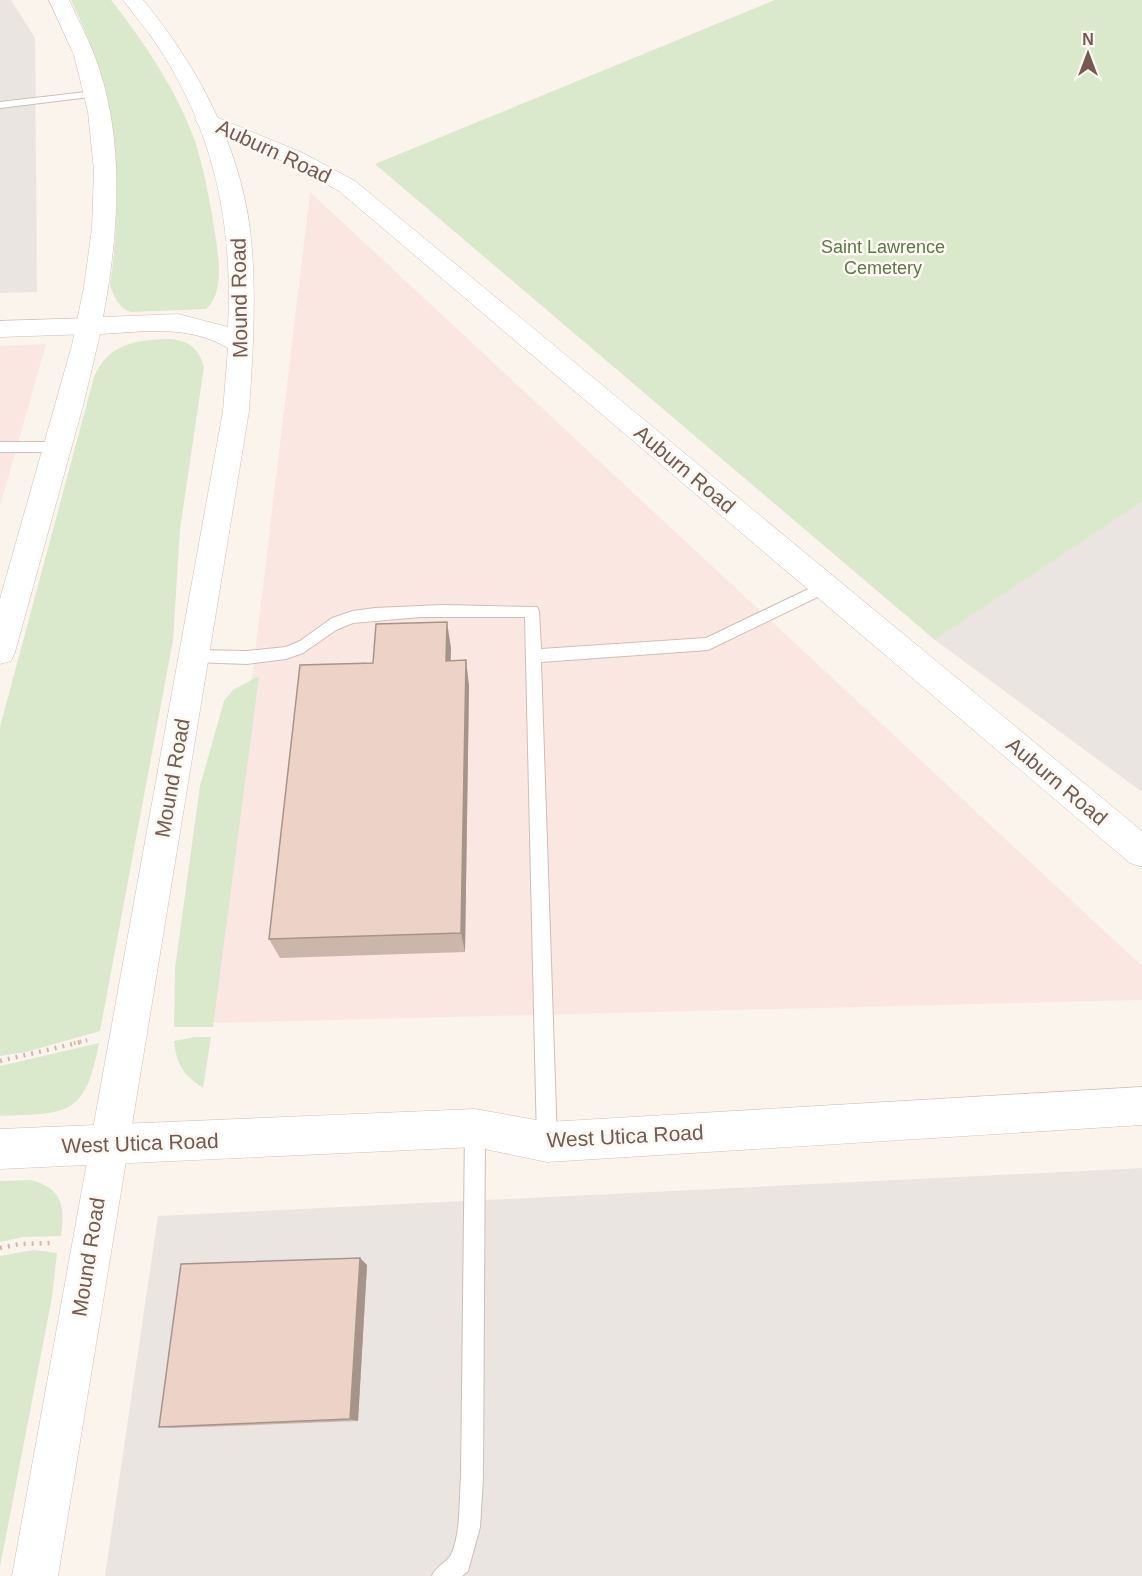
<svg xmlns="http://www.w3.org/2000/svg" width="1142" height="1576" font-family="Helvetica,sans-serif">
<rect width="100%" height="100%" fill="#fbf4ed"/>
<!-- commercial -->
<g fill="#fae7e2">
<path d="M310,192L1142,966V1000L211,1023Z"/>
<path d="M46,344L0,506V346Z"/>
</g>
<!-- industrial -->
<g fill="#ebe5e2">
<path d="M0,0H11L35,38L37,292L0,293Z"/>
<path d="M1142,502V792L935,640Z"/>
<path d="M1142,1168V1576H105L158,1216Z"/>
</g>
<!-- green -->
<g fill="#dae8cc">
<path d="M71,0H111C143,40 178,93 195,141C205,173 211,206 216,240C219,261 224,293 206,309L131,312C118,308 114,296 110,285C125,186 115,90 71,0Z"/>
<path d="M775,0H1142V502L935,640L375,164Z"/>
<path d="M168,339C188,340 198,347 204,367L180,529L173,640L100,1031L26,1052L0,1056V727L94,377C108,344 135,340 168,339Z"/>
<path d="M259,676L213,1027H174L175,968L200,786L224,701L233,690Z"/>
<path d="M194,1037H211L203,1088C184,1076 176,1064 174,1041Z"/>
<path d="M99,1043C85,1117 68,1113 0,1116V1066Z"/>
<path d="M31,1180C63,1189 65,1206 61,1236L23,1237L0,1242V1181Z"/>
<path d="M33,1250L57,1253L52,1297L0,1567V1256Z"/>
</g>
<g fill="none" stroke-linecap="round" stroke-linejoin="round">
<defs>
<g id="service">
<path d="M94,91L98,92V96L0,108V102Z"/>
<path d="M0,442H58L65,447L58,452H0Z"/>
<path d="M825,581L830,583L832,587L830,591L708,650L541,662L557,1142L554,1149L547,1152L540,1149L537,1142L525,617H420L353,623L336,630L303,653L286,659L247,664L194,662L189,660L186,656L189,652L194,650L247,651L286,647L300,641L332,618L353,611L375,608L442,605L537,607L539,611L541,649L706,638Z"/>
<path d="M475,1118L482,1121L485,1128L483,1478L480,1527L468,1571L462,1576H432C436,1566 446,1563 451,1555C461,1533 459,1502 461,1478L465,1128L468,1121Z"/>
</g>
<path id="minor" d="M90,318L98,321L102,326L98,331L90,334L0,337V321Z"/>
<g id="tertiary">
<path d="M206,113L303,153L355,181L1142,831V867L1130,863L339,191L287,163L198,124L195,119L198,114Z"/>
<path d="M1142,1087V1125L547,1162L475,1147L0,1169V1129L475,1109L547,1122Z"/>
</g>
<path id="secondary" d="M49,0H69C77,18 87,36 94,54C126,137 119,232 103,317L178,314L228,327C233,225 215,134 159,48C148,31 135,16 123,0H143C197,65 239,144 250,229C257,289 253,351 249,411L58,1576H12L223,411L228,348C186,324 146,332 100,334L84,402L15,652L11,661L0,664V599L72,345L84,287L92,228L94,170L88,112L74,55Z"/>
</defs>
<!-- service casing -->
<use href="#service" stroke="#cfbeb5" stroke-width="2"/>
<!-- minor casing -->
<use href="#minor" stroke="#cfbeb5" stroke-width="1"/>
<!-- tertiary casing -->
<use href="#tertiary" stroke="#cfbeb5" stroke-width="1"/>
<!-- secondary casing -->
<use href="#secondary" stroke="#d1beb3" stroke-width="1"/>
<!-- path-far1 -->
<path stroke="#d3b6aa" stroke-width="4" stroke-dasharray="1.5 4.5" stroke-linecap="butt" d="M74,1043L89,1040"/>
<!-- path -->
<g stroke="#d3b6aa" stroke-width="4.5" stroke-dasharray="2 6" stroke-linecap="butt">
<path d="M0,1061L81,1042"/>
<path d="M0,1248L20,1244L53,1243"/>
</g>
<!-- service -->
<use href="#service" fill="#fff" fill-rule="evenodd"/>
<!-- minor -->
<use href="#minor" fill="#fff" fill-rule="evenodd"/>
<!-- tertiary -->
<use href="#tertiary" fill="#fff" fill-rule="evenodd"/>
<!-- secondary -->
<use href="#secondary" fill="#fff" fill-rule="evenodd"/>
</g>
<!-- wall -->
<g fill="#ccb5ab">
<path d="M451,648L450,661L469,685L465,952L280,958L269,939L373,663Z"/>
<path d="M367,1265L358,1421L174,1428L159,1427Z"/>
</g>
<!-- shaded-wall -->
<g fill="#a6948b">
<path d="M447,622L451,648L450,686L446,661Z"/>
<path d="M466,660L469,685L465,952L461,933Z"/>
<path d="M360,1258L367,1265L358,1421L350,1419Z"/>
</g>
<!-- building -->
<g fill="#edd3c7" stroke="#a6948b" stroke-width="1.5">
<path d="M447,622L446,661L466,660L461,933L269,939L300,665L373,663L376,624Z"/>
<path d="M360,1258L350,1419L159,1427L181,1264Z"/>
</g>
<g text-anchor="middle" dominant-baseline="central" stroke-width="5" stroke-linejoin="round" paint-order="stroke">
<!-- far-park labels -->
<g font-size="18" fill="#5d784b" stroke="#fef8f3">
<text x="883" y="247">Saint Lawrence<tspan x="883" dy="21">Cemetery</tspan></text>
</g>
<!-- street labels -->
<g font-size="21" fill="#745a51" stroke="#fef8f3">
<text transform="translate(274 151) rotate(25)">Auburn Road</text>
<text transform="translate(239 298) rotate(-91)">Mound Road</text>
<text transform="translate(685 469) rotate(40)">Auburn Road</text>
<text transform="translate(172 778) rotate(-80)">Mound Road</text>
<text transform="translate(1057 781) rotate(40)">Auburn Road</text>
<text transform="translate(625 1136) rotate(-3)">West Utica Road</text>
<text transform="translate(140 1143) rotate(-2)">West Utica Road</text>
<text transform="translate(88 1257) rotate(-81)">Mound Road</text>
</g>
</g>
<!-- north arrow -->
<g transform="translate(1088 54)" stroke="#fef8f3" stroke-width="4.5" paint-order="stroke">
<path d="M0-4.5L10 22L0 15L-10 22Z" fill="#745a51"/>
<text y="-9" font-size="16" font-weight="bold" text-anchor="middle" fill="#745a51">N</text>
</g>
</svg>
